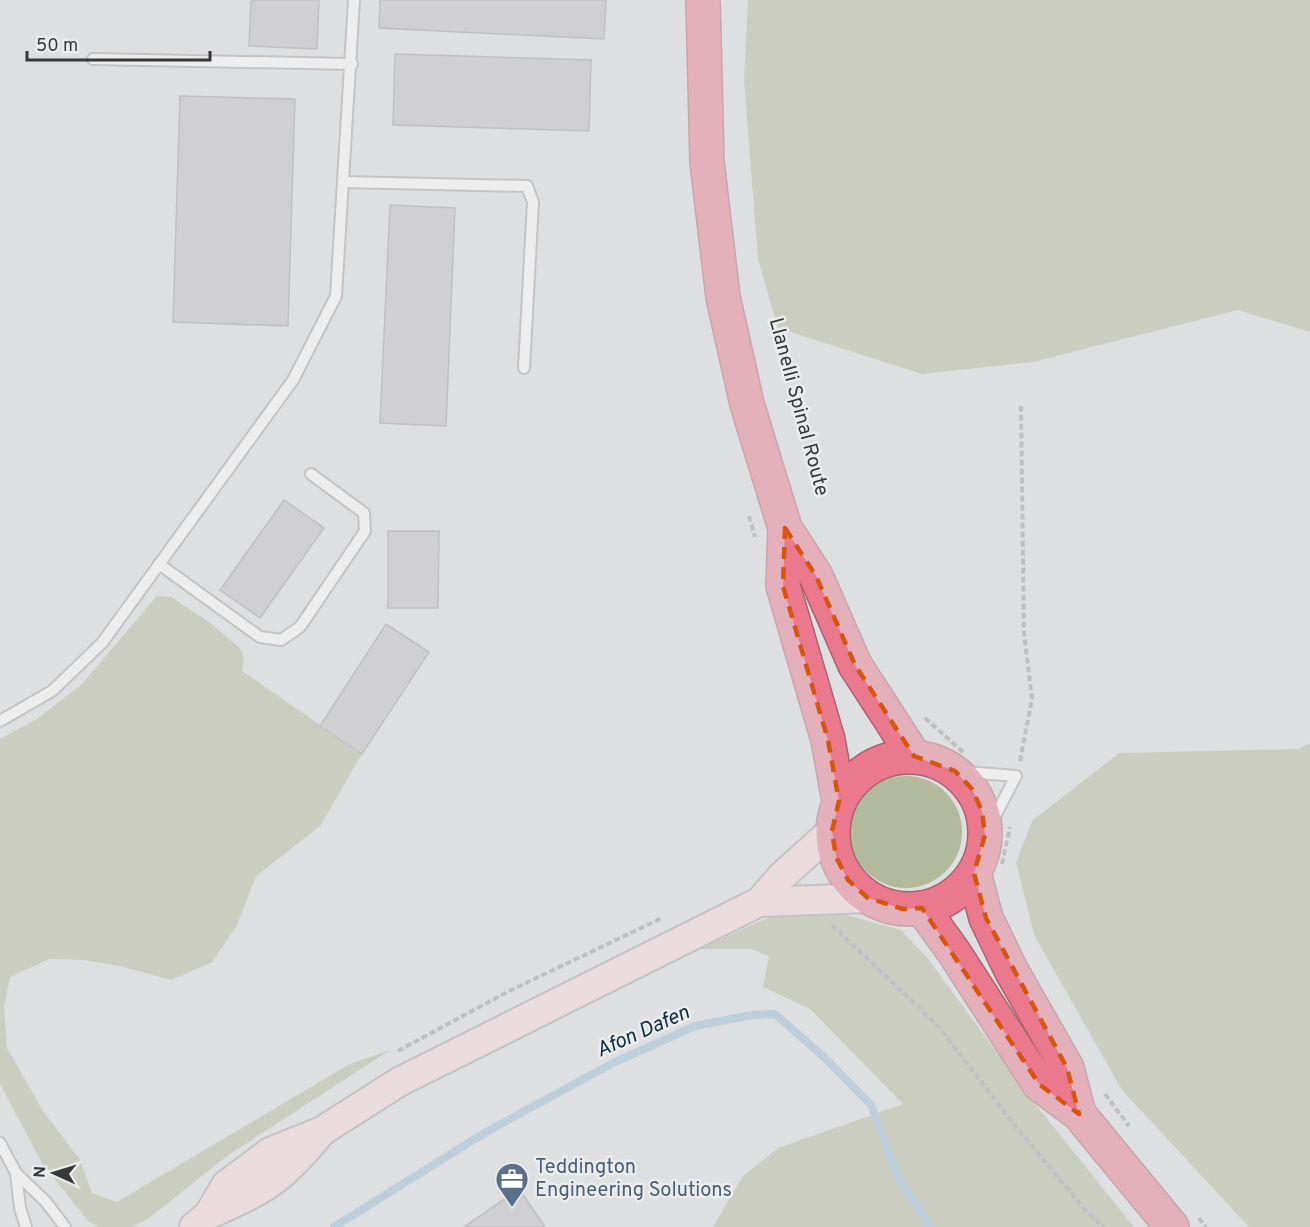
<svg xmlns="http://www.w3.org/2000/svg" width="1310" height="1227" font-family="Overpass,sans-serif">
<rect width="100%" height="100%" fill="#dedfe0"/>
<!-- green -->
<g fill="#b3b99b">
<path d="M748,0H1310V332L1238,310L1033,362L922,374L778,328L758,259L744,80Z"/>
<path d="M157,596L171,597L209,622L240,648L244,657L242,671L362,754L320,826L256,876L237,925L212,962L171,980L120,966L84,960L49,959L10,977L4,1006L7,1048L43,1111L80,1160L92,1193L117,1202L348,1065L390,1050L227,1156L148,1219L132,1227H98L88,1221L42,1163L0,1084V739L37,719L81,685Z"/>
<path d="M1310,743V1227H1249L1122,1090L1034,935L1016,863L1032,821L1119,753L1298,749Z"/>
<circle cx="906" cy="832" r="56"/>
<path d="M832,911L901,930L929,960L1028,1095L1134,1227H713L742,1177L778,1148L903,1104L810,1009L763,987L769,956L751,949H700L758,922L787,912Z"/>
</g>
<g fill="none" stroke-linecap="round" stroke-linejoin="round">
<!-- stream -->
<path stroke="#96bcd4" stroke-width="8" d="M334,1227L486,1132L613,1063L695,1026L752,1015L775,1014L825,1058L871,1105L898,1177L931,1227"/>
</g>
<!-- building -->
<g fill="#bebdbe" stroke="#9d9c9c" stroke-width="1.5">
<path d="M251,0H319L317,49L249,46Z"/>
<path d="M380,0H606L604,39L379,28Z"/>
<path d="M395,54L591,60L589,131L393,125Z"/>
<path d="M180,96L295,99L288,326L173,322Z"/>
<path d="M390,205L455,208L446,426L380,423Z"/>
<path d="M284,500L324,528L260,618L220,590Z"/>
<path d="M388,531H439L438,608H388Z"/>
<path d="M386,624L429,652L362,754L320,726Z"/>
<path d="M519,1189L545,1227H464Z"/>
</g>
<g fill="none" stroke-linecap="round" stroke-linejoin="round">
<defs>
<g id="lane">
<path d="M93,59L352,64"/>
<path d="M343,182L527,186L533,202L524,368"/>
<path d="M159,564L260,637L281,640L300,627L365,531L364,513L311,474"/>
<path d="M0,721L52,691L102,643L293,380L336,296L354,0"/>
<path d="M955,771L1016,776L985,835"/>
<path d="M0,1143L16,1173L46,1202L65,1227"/>
<path d="M16,1173L20,1208L26,1227"/>
</g>
<g id="secondary">
<path d="M759,902L868,898"/>
<path d="M209,1214C263,1192 284,1178 321,1132"/>
<path d="M194,1227L209,1214L226,1185L270,1152L322,1131L399,1082L759,902L782,876L832,831"/>
</g>
<g id="highway">
<path d="M703,0L707,162L723,297L747,404L785,528L816,576L855,665L914,756"/>
<path d="M785,528L783,586L828,740L839,801"/>
<circle cx="909" cy="833" r="76"/>
<path d="M974,873L986,918L1011,970L1067,1068L1079,1114"/>
<path d="M922,908L953,951L1039,1084L1079,1114L1172,1227"/>
</g>
</defs>
<!-- lane casing -->
<use href="#lane" stroke="#a4a4a5" stroke-width="14"/>
<!-- secondary casing -->
<use href="#secondary" stroke="#a4a4a5" stroke-width="32"/>
<!-- highway casing -->
<use href="#highway" stroke="#ac6270" stroke-width="36"/>
<!-- path -->
<g stroke="#9c9c9d" stroke-width="4" stroke-dasharray="6 3" stroke-linecap="butt">
<path d="M749,516L755,537"/>
<path d="M925,718L964,753"/>
<path d="M1020,761L1032,699L1024,633L1021,406"/>
<path d="M1002,864L1010,827"/>
<path d="M832,925L939,1027L1012,1122L1086,1211L1104,1227"/>
<path d="M398,1051L509,991L662,918"/>
<path d="M1105,1094L1129,1126"/>
<path d="M1199,1218L1206,1227"/>
</g>
<!-- lane -->
<use href="#lane" stroke="#fff" stroke-width="10"/>
<!-- secondary -->
<use href="#secondary" stroke="#f9d7dd" stroke-width="28"/>
<!-- highway -->
<use href="#highway" stroke="#eb798e" stroke-width="33"/>
</g>
<!-- marked area -->
<path d="M0 0H1310V1227H0ZM785,528L816,576L855,665L914,756L955,771L972,789L982,811L985,835L974,873L986,918L1067,1068L1079,1114L1039,1084L922,908L903,909L868,898L848,880L836,857L832,831L839,801L828,740L783,586Z" fill="#dedfe0" fill-opacity=".55" fill-rule="evenodd"/>
<path fill="none" stroke="#d65610" stroke-width="4.5" stroke-dasharray="12 8" stroke-linejoin="round" d="M785,528L816,576L855,665L914,756L955,771L972,789L982,811L985,835L974,873L986,918L1067,1068L1079,1114L1039,1084L922,908L903,909L868,898L848,880L836,857L832,831L839,801L828,740L783,586Z"/>
<!-- icons -->
<defs>
<symbol id="office-pin" viewBox="-11 -11 22 30"><path d="M0 17L-7.5 6A9.5 9.5 0 1 1 7.5 6Z" fill="#5c6f8a" stroke="#ebeced"/><path d="M-6-3h4V-5.5h4V-3h4V5H-6ZM-1-4.5V-3h2v-1.5ZM-6 0V1H6V0Z" fill="#fff"/></symbol>
</defs>
<g fill-rule="evenodd">
<use href="#office-pin" x="493" y="1160" width="38" height="52"/>
</g>
<g text-anchor="middle" dominant-baseline="central" stroke-width="5" stroke-linejoin="round" paint-order="stroke">
<!-- street labels -->
<g font-size="20" fill="#383839" stroke="#ebeced">
<text transform="translate(798 407) rotate(75)">Llanelli Spinal Route</text>
</g>
<!-- service labels -->
<g font-size="20" fill="#4e5e75" stroke="#ebeced" text-anchor="start">
<text x="535" y="1168">Teddington<tspan x="535" dy="23">Engineering Solutions</tspan></text>
</g>
<!-- water labels -->
<g font-size="21" font-style="italic" fill="#0e2f41" stroke="#ebeced">
<text transform="translate(643 1032) rotate(-24)">Afon Dafen</text>
</g>
</g>
<!-- north arrow -->
<g transform="translate(54 1173) rotate(274)" stroke="#ebeced" stroke-width="4.5" paint-order="stroke">
<path d="M0-4.5L10 22L0 15L-10 22Z" fill="#383839"/>
<text y="-9" font-size="16" font-weight="bold" text-anchor="middle" fill="#383839">N</text>
</g>
<!-- scale -->
<path d="M27 51v9h183v-9" fill="none" stroke="#383839" stroke-width="3"/>
<text x="36" y="51" font-size="18" fill="#383839" stroke="#ebeced" stroke-width="4.5" paint-order="stroke">50 m</text>
</svg>
